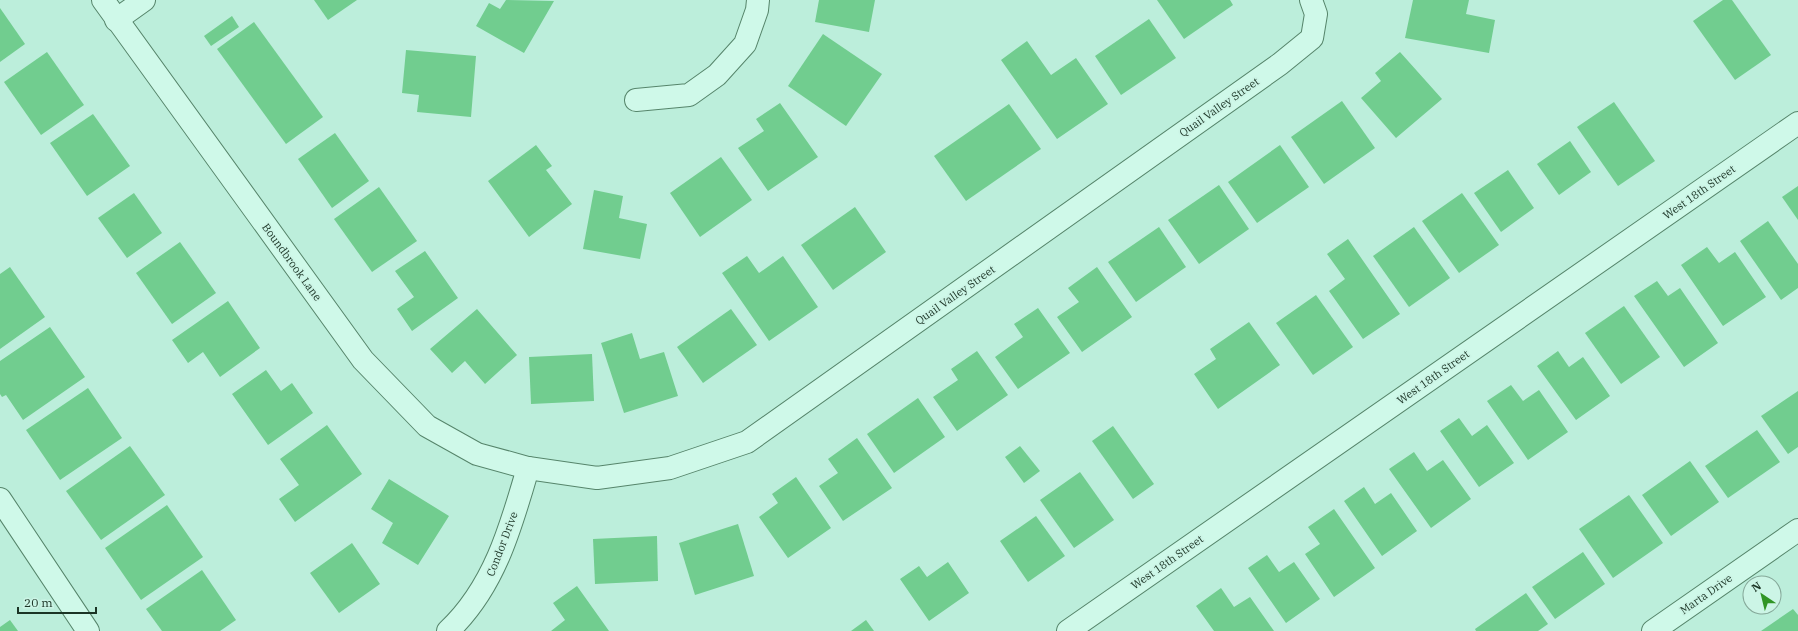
<svg xmlns="http://www.w3.org/2000/svg" width="1798" height="631" font-family="'IBM Plex Serif',serif">
<rect width="100%" height="100%" fill="#bceedb"/>
<!-- building -->
<g fill="#71cd8f">
<path d="M314,0H357L328,20Z"/>
<path d="M506,0L554,1L524,53L476,26L489,3L500,9Z"/>
<path d="M819,0H875L869,32L815,22Z"/>
<path d="M1157,0H1230L1233,5L1184,39Z"/>
<path d="M1413,0H1469L1466,14L1495,20L1489,53L1405,38Z"/>
<path d="M1723,0H1732L1771,55L1735,80L1693,21Z"/>
<path d="M0,8L25,44L0,62Z"/>
<path d="M232,16L239,27L211,46L204,36Z"/>
<path d="M1149,19L1176,58L1121,95L1095,56Z"/>
<path d="M254,22L323,117L286,144L217,49Z"/>
<path d="M823,34L882,74L846,126L788,86Z"/>
<path d="M1027,41L1051,75L1076,58L1108,104L1057,139L1001,60Z"/>
<path d="M406,50L476,56L471,117L417,112L419,95L402,93Z"/>
<path d="M47,52L84,105L41,135L4,82Z"/>
<path d="M1400,52L1442,99L1396,138L1361,98L1381,81L1375,73Z"/>
<path d="M1342,101L1375,148L1324,184L1291,137Z"/>
<path d="M1614,102L1655,161L1618,186L1577,127Z"/>
<path d="M780,103L818,157L768,191L738,148L764,131L756,119Z"/>
<path d="M1009,104L1041,149L966,201L934,156Z"/>
<path d="M93,114L130,166L87,196L50,143Z"/>
<path d="M335,133L369,181L332,208L298,159Z"/>
<path d="M1570,141L1591,172L1559,195L1537,164Z"/>
<path d="M536,145L552,166L546,170L572,204L529,237L488,181Z"/>
<path d="M1280,145L1309,187L1257,223L1228,182Z"/>
<path d="M721,157L752,200L700,237L670,193Z"/>
<path d="M1508,170L1534,208L1501,232L1474,193Z"/>
<path d="M1219,185L1249,229L1199,264L1168,220Z"/>
<path d="M1798,186V220L1782,197Z"/>
<path d="M379,187L417,241L372,272L334,219Z"/>
<path d="M594,190L623,196L619,218L647,224L640,259L583,249Z"/>
<path d="M134,193L162,233L127,258L98,218Z"/>
<path d="M1462,193L1499,245L1459,273L1422,221Z"/>
<path d="M855,207L886,252L833,290L801,245Z"/>
<path d="M1768,221L1798,264V288L1781,300L1740,241Z"/>
<path d="M1159,227L1186,267L1136,302L1108,262Z"/>
<path d="M1414,227L1450,278L1409,307L1373,256Z"/>
<path d="M1348,239L1400,314L1363,339L1329,291L1345,279L1327,254Z"/>
<path d="M180,242L216,293L172,324L136,273Z"/>
<path d="M1707,247L1719,263L1735,252L1766,297L1723,326L1681,265Z"/>
<path d="M425,251L458,298L412,331L397,309L414,297L395,271Z"/>
<path d="M747,256L759,273L783,256L818,307L769,341L722,273Z"/>
<path d="M10,267L45,317L0,349V274Z"/>
<path d="M1097,267L1132,317L1082,352L1057,317L1079,302L1068,288Z"/>
<path d="M1657,281L1668,296L1680,288L1718,343L1684,367L1634,296Z"/>
<path d="M1316,295L1353,347L1313,375L1276,323Z"/>
<path d="M228,301L260,348L220,377L203,352L188,363L172,340Z"/>
<path d="M1624,306L1660,357L1621,384L1585,333Z"/>
<path d="M1038,308L1070,353L1018,389L995,357L1023,337L1014,324Z"/>
<path d="M477,309L517,355L485,384L465,361L452,373L430,349Z"/>
<path d="M731,309L757,345L703,383L677,347Z"/>
<path d="M1249,322L1280,365L1218,409L1194,374L1216,359L1210,349Z"/>
<path d="M50,327L85,377L23,420L6,395L2,397L0,394V361Z"/>
<path d="M632,333L640,359L664,352L678,396L624,413L601,343Z"/>
<path d="M977,351L1008,395L957,431L933,397L958,380L951,369Z"/>
<path d="M1558,351L1569,367L1583,357L1610,396L1576,420L1537,366Z"/>
<path d="M592,354L594,401L531,404L529,357Z"/>
<path d="M266,370L281,391L292,383L313,413L268,445L232,394Z"/>
<path d="M1511,385L1523,401L1539,390L1568,432L1528,460L1487,401Z"/>
<path d="M88,388L122,438L60,480L26,430Z"/>
<path d="M1798,391V447L1788,454L1761,416Z"/>
<path d="M918,398L945,437L894,473L867,434Z"/>
<path d="M1459,418L1472,436L1487,425L1514,463L1479,487L1440,431Z"/>
<path d="M327,425L362,474L295,522L279,499L299,485L280,459Z"/>
<path d="M1113,426L1154,484L1133,499L1092,441Z"/>
<path d="M1757,430L1780,462L1728,498L1705,466Z"/>
<path d="M857,438L892,488L843,521L819,486L838,473L828,459Z"/>
<path d="M130,446L165,495L101,540L66,491Z"/>
<path d="M1020,446L1040,471L1024,483L1005,457Z"/>
<path d="M1414,452L1427,471L1443,460L1471,499L1431,528L1389,469Z"/>
<path d="M1690,461L1719,502L1671,536L1642,495Z"/>
<path d="M1080,472L1114,520L1074,548L1040,500Z"/>
<path d="M796,477L831,528L788,558L759,517L778,503L772,494Z"/>
<path d="M389,479L449,516L418,565L382,543L393,523L371,509Z"/>
<path d="M1364,487L1375,504L1391,493L1417,531L1382,556L1344,501Z"/>
<path d="M1629,495L1663,543L1613,578L1579,529Z"/>
<path d="M167,505L203,557L141,600L105,548Z"/>
<path d="M1334,509L1375,568L1334,597L1305,554L1320,544L1308,527Z"/>
<path d="M1036,516L1065,556L1028,582L1000,541Z"/>
<path d="M738,524L754,576L695,595L679,543Z"/>
<path d="M657,536L658,581L595,584L593,539Z"/>
<path d="M352,543L380,584L339,613L310,573Z"/>
<path d="M1583,552L1605,584L1555,619L1532,587Z"/>
<path d="M1267,555L1279,572L1294,562L1320,599L1286,623L1248,568Z"/>
<path d="M948,562L969,593L929,621L900,579L919,566L927,577Z"/>
<path d="M202,570L236,620L220,631H162L146,609Z"/>
<path d="M577,586L609,631H551L565,620L553,603Z"/>
<path d="M1221,588L1234,607L1250,597L1274,631H1214L1196,606Z"/>
<path d="M1526,593L1548,624L1538,631H1476L1475,629Z"/>
<path d="M1793,609L1798,615V631H1761Z"/>
<path d="M10,620L18,631H0V627Z"/>
<path d="M866,620L874,631H851Z"/>
</g>
<g fill="none" stroke-linecap="round" stroke-linejoin="round">
<defs>
<g id="minor">
<path d="M103,0L363,360L427,426L477,454L528,468L597,478L670,468L747,442L1280,64L1312,38L1316,14L1311,0"/>
<path d="M116,20L144,0"/>
<path d="M636,100L689,95L717,75L745,44L757,10L758,0"/>
<path d="M0,499L88,631"/>
<path d="M448,631C494,588 511,527 528,468"/>
<path d="M1068,631L1798,123"/>
<path d="M1653,631L1798,530"/>
</g>
</defs>
<!-- minor casing -->
<use href="#minor" stroke="#56856b" stroke-width="24"/>
<!-- minor -->
<use href="#minor" stroke="#cff9e9" stroke-width="22"/>
</g>
<g text-anchor="middle" dominant-baseline="central" stroke-width="3.5" stroke-linejoin="round" paint-order="stroke">
<!-- street labels -->
<g font-size="11" fill="#1b3425" stroke="#ccf5e6">
<text transform="translate(1219 107) rotate(-35)">Quail Valley Street</text>
<text transform="translate(1699 192) rotate(-35)">West 18th Street</text>
<text transform="translate(292 262) rotate(54)">Boundbrook Lane</text>
<text transform="translate(955 295) rotate(-35)">Quail Valley Street</text>
<text transform="translate(1433 377) rotate(-35)">West 18th Street</text>
<text transform="translate(502 544) rotate(-69)">Condor Drive</text>
<text transform="translate(1167 562) rotate(-35)">West 18th Street</text>
<text transform="translate(1706 594) rotate(-35)">Marta Drive</text>
</g>
</g>
<!-- north arrow -->
<g transform="translate(1762 595) rotate(325)"><circle r="19" fill="#ccf5e6" stroke="#85a899"/>
<path d="M0-3L7 15L0 10L-7 15Z" fill="#309525"/>
<text y="-6" font-size="11" font-weight="bold" text-anchor="middle" fill="#1b3425">N</text>
</g>
<!-- scale -->
<path d="M18 607v6h78v-6" fill="none" stroke="#1b3425" stroke-width="2"/>
<text x="24" y="607" font-size="12" fill="#1b3425" stroke="#ccf5e6" stroke-width="3" paint-order="stroke">20 m</text>
</svg>
